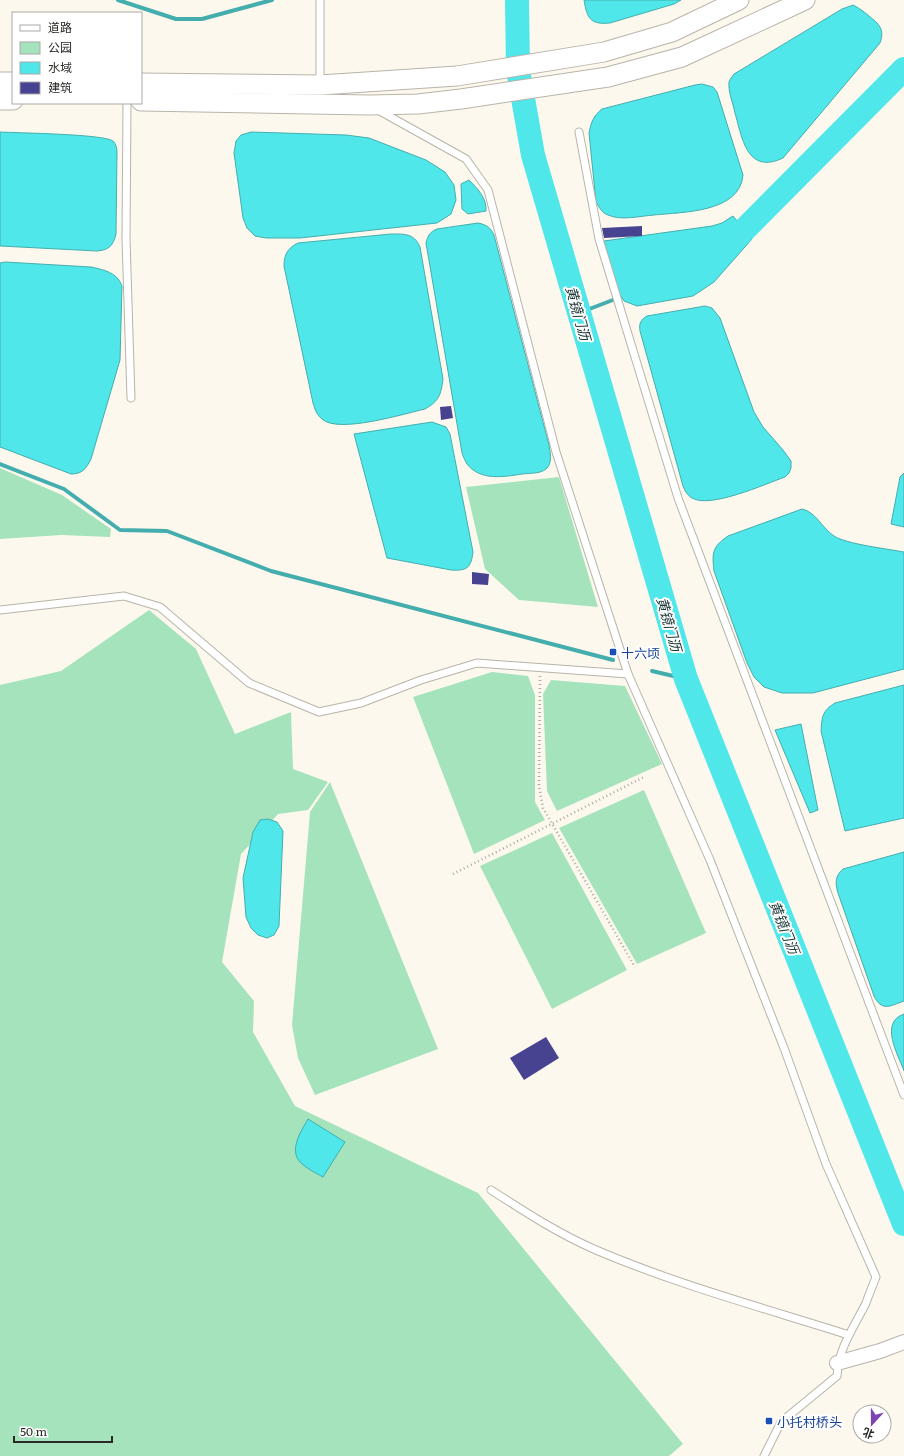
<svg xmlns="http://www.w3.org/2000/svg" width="904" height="1456" font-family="Literata,'Noto Sans SC',serif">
<rect width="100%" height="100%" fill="#fdf8ed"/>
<!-- green -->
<g fill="#a5e3bc">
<path d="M0,468L62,495L111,529L110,537L61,535L0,539Z"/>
<path d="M559,477L598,607L519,600L485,569L466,487Z"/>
<path d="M149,610L196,649L235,734L291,712L293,769L328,782L308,810L278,814L241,854L222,962L254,1001L253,1032L295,1106L478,1193L683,1444L669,1456H0V685L61,671Z"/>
<path d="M492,672L528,676L535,695V802L545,820L474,854L413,697Z"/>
<path d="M551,680L625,686L662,764L557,811L547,791L543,694Z"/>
<path d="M330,782L438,1049L315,1095L298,1058L292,1025L310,812Z"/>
<path d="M644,790L706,933L637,964L559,828Z"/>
<path d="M552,833L627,970L552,1009L480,866Z"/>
</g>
<!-- water -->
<g fill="#4fe7e9" stroke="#44aeae">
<path d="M584,0H681L674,4L610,23C590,25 587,18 584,0Z"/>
<path d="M853,5C859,8 863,11 869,16C879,24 885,29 880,43L783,158C747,175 742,138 735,113C733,103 728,92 729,82C730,79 732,77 734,74L842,9Z"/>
<path d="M702,84L713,87L717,92L743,175C740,213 682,212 654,215C640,216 621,221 608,215C602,213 599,207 596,202L589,133C591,123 593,116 602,109L695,85Z"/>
<path d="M0,132C17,133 104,134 113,141C116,144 117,148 117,152L116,234C113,246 109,250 97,251L0,246Z"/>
<path d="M251,132L346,135L369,138L426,160L445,172L454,185L456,200L451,214L437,223L300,238H266L255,236L247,228L243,218L234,153L236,141L241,135Z"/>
<path d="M469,180C477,188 487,198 486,211L468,214L462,209L461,184Z"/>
<path d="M733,216L752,239L714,282L693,296L637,306L624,301L618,292L604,241L712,226L722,223Z"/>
<path d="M478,223C487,225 490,227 494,235L549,445C550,452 553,463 546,469C540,474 530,473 522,474C504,477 480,481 467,464C465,461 463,456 462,453L426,243C428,235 430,232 437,229Z"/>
<path d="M391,234C404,234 414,233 420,247L443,379C441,395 439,401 425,409C403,414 338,434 322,419C317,415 315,410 313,403L284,266C284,254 288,248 298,243Z"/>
<path d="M5,262L91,267C104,270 117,272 122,286L120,360L91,459C86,469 82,474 71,474L0,447V263Z"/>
<path d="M705,306L712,308L720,318L754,412L763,427L783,450L791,461V468L789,473L785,477C765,484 710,509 692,498C687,495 685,491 683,486L640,331C639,324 640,320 647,316Z"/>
<path d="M432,422L446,427L450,434L473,552C471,568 467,571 451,570L387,558L354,434Z"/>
<path d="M904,473V527L891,524L900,477Z"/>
<path d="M802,509C816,512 822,528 834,536C846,544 888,549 904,552V669L813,693H782L764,687L754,677L747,663L714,571C712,553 712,547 728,536Z"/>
<path d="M904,685V818L845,831L821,731C822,717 822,711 835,703Z"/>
<path d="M801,724L818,810L810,813L775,730Z"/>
<path d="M268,819L277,822L283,831L279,926L274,935L267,938L258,935L251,928L246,917L243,878L253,832L260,820Z"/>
<path d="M904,852V1001C890,1006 882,1012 874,996L838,893C835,883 835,876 843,869Z"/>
<path d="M904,1014V1071C898,1054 879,1023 904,1014Z"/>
<path d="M308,1119L345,1142L323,1177C316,1173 307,1169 301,1163C288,1151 301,1131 308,1119Z"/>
</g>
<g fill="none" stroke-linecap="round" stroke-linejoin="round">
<!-- stream -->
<g stroke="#44aeae" stroke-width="4">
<path d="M118,0L176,19H202L272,0"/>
<path d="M579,313L618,298"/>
<path d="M0,464L64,489L120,530L167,531L271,571L613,660"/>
<path d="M652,671L686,679"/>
</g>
<!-- river -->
<g stroke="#4fe7e9" stroke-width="24">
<path d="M517,0L518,70L533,155L686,679L904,1224"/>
<path d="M740,234L904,69"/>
</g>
</g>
<!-- building -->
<g fill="#474391">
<path d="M642,226V236L604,238L602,228Z"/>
<path d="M451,406L453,418L441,420L440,407Z"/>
<path d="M472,572L489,574L488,585L472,584Z"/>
<path d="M546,1037L559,1058L524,1080L510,1058Z"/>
</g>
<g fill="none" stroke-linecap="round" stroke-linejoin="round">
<defs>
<g id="lane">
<path d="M320,84V0"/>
<path d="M127,103L126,239L131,398"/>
<path d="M378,110L466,159L488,190L556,452L628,674L710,860L784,1048L826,1164L876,1277C873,1285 869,1294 866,1303C854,1327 838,1349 837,1376L781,1422L764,1456"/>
<path d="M579,132L599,239L678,498L904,1095"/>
<path d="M0,610L124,596L160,607L249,683L319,712L361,703L421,680L477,663L628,674"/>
<path d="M491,1190C525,1212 559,1234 596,1250C678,1285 764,1308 849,1335"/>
</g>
<path id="street" d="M837,1363L880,1351L904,1342"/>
<g id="secondary">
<path d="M0,82H13"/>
<path d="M141,83L320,85L457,76L604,52L672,32L739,0"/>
<path d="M0,100H13"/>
<path d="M141,101L369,105L418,104L461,99L608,77L682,57L805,0"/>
</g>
</defs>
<!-- lane casing -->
<use href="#lane" stroke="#b9b4aa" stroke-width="9"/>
<!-- street casing -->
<use href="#street" stroke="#b9b4aa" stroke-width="16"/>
<!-- secondary casing -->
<use href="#secondary" stroke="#b9b4aa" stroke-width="21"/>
<!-- path -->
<g stroke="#ada9a1" stroke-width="2.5" stroke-dasharray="1 3" stroke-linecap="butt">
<path d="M540,676L539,786L543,808L635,967"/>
<path d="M453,874L644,777"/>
</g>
<!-- lane -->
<use href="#lane" stroke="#fff" stroke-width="7"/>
<!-- street -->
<use href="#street" stroke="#fff" stroke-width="14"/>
<!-- secondary -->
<use href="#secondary" stroke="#fff" stroke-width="19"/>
</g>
<!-- markers -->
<g fill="#1a4fb4" stroke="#fff" stroke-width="1.5">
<rect x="609" y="648" width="8" height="8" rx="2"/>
<rect x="765" y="1417" width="8" height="8" rx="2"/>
</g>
<g text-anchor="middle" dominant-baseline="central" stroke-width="4" stroke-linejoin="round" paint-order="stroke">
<!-- transit labels -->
<g font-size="13" fill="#164399" stroke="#fff" text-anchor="start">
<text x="621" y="652">十六顷</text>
<text x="777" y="1421">小托村桥头</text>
</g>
<!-- water labels -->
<g font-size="14" font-style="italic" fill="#223b3b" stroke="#fff">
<text transform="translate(579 313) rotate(74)">黄镜门沥</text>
<text transform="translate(670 624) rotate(74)">黄镜门沥</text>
<text transform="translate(785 927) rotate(68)">黄镜门沥</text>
</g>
</g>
<!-- legend -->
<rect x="12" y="12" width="130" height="92" fill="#ffffff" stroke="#aaa9a8"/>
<rect x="20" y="25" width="20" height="6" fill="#ffffff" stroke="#aaa9a8"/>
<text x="48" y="32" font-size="12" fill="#2b2925">道路</text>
<rect x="20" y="42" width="20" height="12" fill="#a5e3bc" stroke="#aaa9a8"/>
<text x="48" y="52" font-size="12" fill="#2b2925">公园</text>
<rect x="20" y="62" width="20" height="12" fill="#4fe7e9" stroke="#aaa9a8"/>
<text x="48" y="72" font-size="12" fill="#2b2925">水域</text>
<rect x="20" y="82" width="20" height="12" fill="#474391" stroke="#aaa9a8"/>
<text x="48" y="92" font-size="12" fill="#2b2925">建筑</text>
<!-- north arrow -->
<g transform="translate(872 1424) rotate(201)"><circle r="19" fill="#ffffff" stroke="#aaa9a8"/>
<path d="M0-3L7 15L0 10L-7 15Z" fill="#7e41b6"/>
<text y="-6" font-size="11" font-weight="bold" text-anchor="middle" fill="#2b2925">北</text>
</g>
<!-- scale -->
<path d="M14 1436v6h98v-6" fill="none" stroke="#2b2925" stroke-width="2"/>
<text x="20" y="1436" font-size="12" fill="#2b2925" stroke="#ffffff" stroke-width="3" paint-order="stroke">50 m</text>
</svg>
